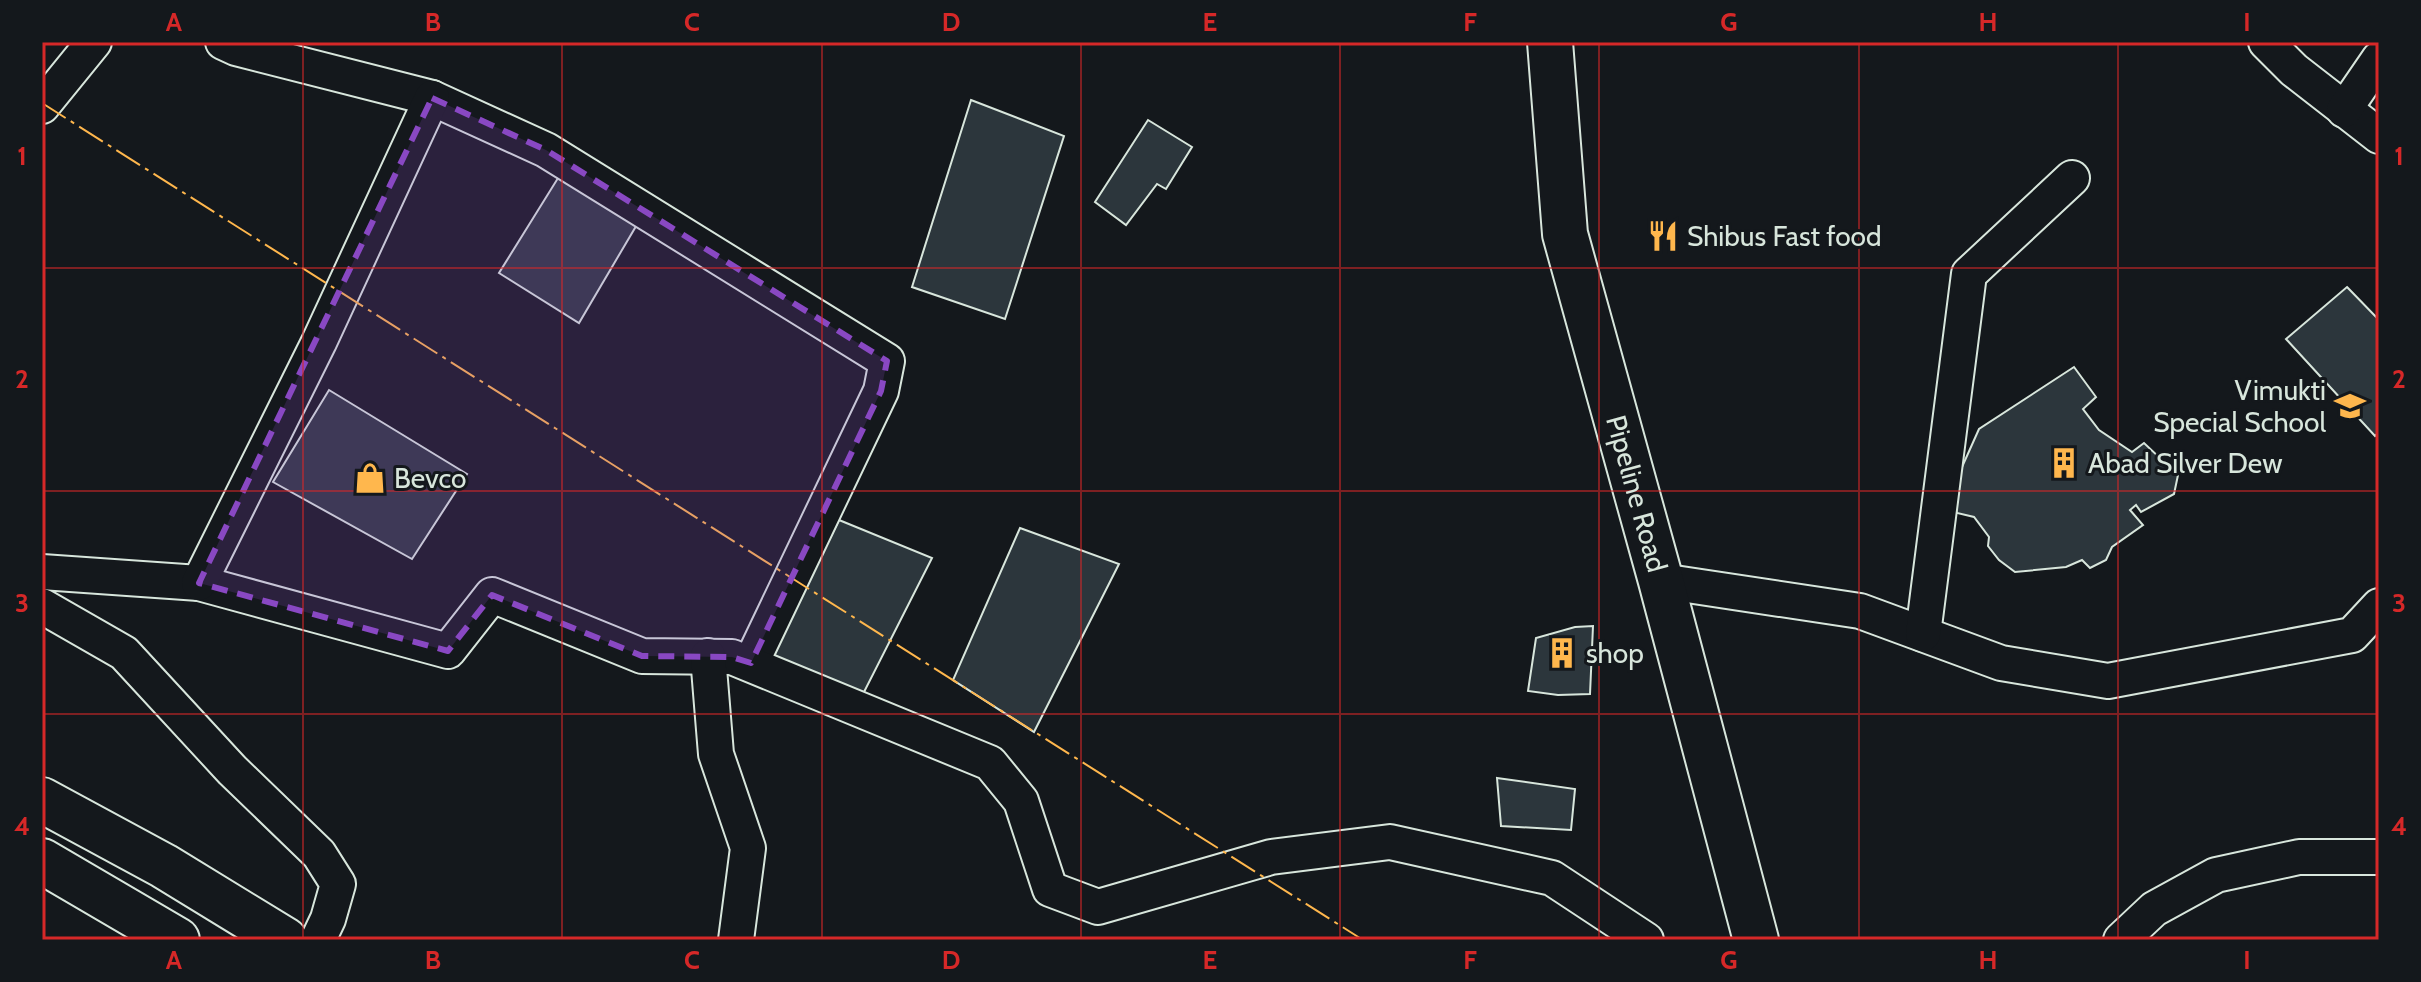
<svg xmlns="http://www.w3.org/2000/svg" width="2421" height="982" font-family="Cabin,sans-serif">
<rect width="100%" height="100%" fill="#14181c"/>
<!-- building -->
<g fill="#2c363c" stroke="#d8e6dc" stroke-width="2">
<path d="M971,100L1064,136L1005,319L912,287Z"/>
<path d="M1148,120L1192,147L1166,189L1157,184L1126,225L1095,202Z"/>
<path d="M563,170L642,216L579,323L499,273Z"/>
<path d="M2347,287L2379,320V432L2375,436L2286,339Z"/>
<path d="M2074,367L2096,397L2083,409L2099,430L2132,452L2144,443L2178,475L2174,494L2141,512L2136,505L2130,510L2143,525L2112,547L2106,560L2090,568L2082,560L2066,567L2015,572L1999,560L1988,546L1989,537L1974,517L1957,513L1949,496L1979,429Z"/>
<path d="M329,390L467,474L412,559L273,482Z"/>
<path d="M839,520L932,558L862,696L769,656Z"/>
<path d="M1020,528L1119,564L1034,732L953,680Z"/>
<path d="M1593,626L1590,694L1558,695L1528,691L1536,638L1575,627Z"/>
<path d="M1497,778L1575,789L1571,830L1501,826Z"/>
</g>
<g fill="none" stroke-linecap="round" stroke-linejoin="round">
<defs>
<g id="minor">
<path d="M223,42L236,48L432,98L546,150L887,361L881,391L751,663"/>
<path d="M2266,42L2294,70L2379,136"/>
<path d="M42,106L94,42"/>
<path d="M2344,110L2379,59"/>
<path d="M42,572L199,583L448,651L492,595L642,656L732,657L990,763L1021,801L1050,889L1098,907L1271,857L1390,842L1552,878L1646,940"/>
<path d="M1661,581L1860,611L2001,663L2108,681L2352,635L2379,606"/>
<path d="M199,583L319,342L432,98"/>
<path d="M42,606L124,653L232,770L319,854L338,884L328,919L318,940"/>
<path d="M1923,634L1969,274L2072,178"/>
<path d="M708,656L716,754L748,848L736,940"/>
<path d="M2121,940L2154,909L2216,875L2299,857H2379"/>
</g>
<g id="tertiary">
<path id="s1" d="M1550,42L1565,234L1661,581L1756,940"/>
</g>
<g id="primary">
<path d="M42,800L164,866L285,940"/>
<path d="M42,861L177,940"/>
</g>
</defs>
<!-- minor casing -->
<use href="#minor" stroke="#d8e6dc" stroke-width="38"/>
<!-- tertiary casing -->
<use href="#tertiary" stroke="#d8e6dc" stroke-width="48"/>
<!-- primary casing -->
<use href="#primary" stroke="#d8e6dc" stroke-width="48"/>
<!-- minor -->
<use href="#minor" stroke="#14181c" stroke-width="34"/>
<!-- tertiary -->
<use href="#tertiary" stroke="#14181c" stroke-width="44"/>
<!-- primary -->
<use href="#primary" stroke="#14181c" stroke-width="44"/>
<!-- power -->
<path stroke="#ffb74d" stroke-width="2" stroke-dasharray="28 6 4 6" stroke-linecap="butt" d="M42,103L1363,940"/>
</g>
<!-- marked area -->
<path fill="#8948c3" fill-opacity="0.2" stroke="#8948c3" stroke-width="6" stroke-dasharray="16 10" stroke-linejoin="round" d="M432,98L546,150L887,361L881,391L751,663L732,657L642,656L492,595L448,651L199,583Z"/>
<!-- grid -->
<path fill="none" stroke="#d62828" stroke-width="2" stroke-opacity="0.55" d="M303,42V940M562,42V940M822,42V940M1081,42V940M1340,42V940M1599,42V940M1859,42V940M2118,42V940M42,268H2379M42,491H2379M42,714H2379"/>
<!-- icons -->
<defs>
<symbol id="restaurant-bare" viewBox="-9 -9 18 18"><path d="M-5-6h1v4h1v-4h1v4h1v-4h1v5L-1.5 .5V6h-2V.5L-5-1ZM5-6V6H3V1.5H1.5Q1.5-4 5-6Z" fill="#ffb74d" stroke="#14181c" stroke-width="2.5" paint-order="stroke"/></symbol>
<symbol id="school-bare" viewBox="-9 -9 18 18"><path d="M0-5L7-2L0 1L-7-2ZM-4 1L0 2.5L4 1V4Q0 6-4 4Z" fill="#ffb74d" stroke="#14181c" stroke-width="2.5" paint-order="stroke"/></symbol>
<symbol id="building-bare" viewBox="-9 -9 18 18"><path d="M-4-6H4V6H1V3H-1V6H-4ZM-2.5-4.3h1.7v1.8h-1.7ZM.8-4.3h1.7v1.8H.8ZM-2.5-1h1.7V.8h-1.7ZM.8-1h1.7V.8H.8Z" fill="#ffb74d" stroke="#14181c" stroke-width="2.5" paint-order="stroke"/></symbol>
<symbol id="shop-bare" viewBox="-9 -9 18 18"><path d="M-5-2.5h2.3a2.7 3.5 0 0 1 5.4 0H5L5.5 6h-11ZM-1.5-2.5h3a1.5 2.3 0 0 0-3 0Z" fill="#ffb74d" stroke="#14181c" stroke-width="2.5" paint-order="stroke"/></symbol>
</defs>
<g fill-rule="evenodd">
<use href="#restaurant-bare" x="1641" y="214" width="44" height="44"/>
<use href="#school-bare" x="2328" y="384" width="44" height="44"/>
<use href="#building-bare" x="2042" y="441" width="44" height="44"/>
<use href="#shop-bare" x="348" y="456" width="44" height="44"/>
<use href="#building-bare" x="1540" y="631" width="44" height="44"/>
</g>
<g text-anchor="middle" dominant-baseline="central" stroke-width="6" stroke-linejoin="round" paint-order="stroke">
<!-- poi labels -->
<g font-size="28" fill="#d8e6dc" stroke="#14181c" text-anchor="start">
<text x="1687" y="236">Shibus Fast food</text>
<text x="2326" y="390" text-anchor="end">Vimukti<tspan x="2326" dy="32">Special School</tspan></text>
<text x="2088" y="463">Abad Silver Dew</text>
<text x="394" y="478">Bevco</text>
<text x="1586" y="653">shop</text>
</g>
<!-- street labels -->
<g font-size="28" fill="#d8e6dc" stroke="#14181c">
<text stroke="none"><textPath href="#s1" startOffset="462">Pipeline Road</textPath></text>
</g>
</g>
<!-- border -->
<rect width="2421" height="982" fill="none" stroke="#14181c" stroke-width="88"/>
<rect x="44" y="44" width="2333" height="894" fill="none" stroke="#d62828" stroke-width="3"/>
<g font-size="26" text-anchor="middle" font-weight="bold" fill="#d62828">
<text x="174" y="31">A</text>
<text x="433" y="31">B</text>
<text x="692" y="31">C</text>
<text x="951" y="31">D</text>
<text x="1210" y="31">E</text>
<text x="1470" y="31">F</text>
<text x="1729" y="31">G</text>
<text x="1988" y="31">H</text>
<text x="2247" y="31">I</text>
<text x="22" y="165">1</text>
<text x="2399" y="165">1</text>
<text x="22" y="388">2</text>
<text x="2399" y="388">2</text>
<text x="22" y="612">3</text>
<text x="2399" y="612">3</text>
<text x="22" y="835">4</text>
<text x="2399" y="835">4</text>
<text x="174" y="969">A</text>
<text x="433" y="969">B</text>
<text x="692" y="969">C</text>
<text x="951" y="969">D</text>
<text x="1210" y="969">E</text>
<text x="1470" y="969">F</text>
<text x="1729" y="969">G</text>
<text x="1988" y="969">H</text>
<text x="2247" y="969">I</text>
</g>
</svg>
